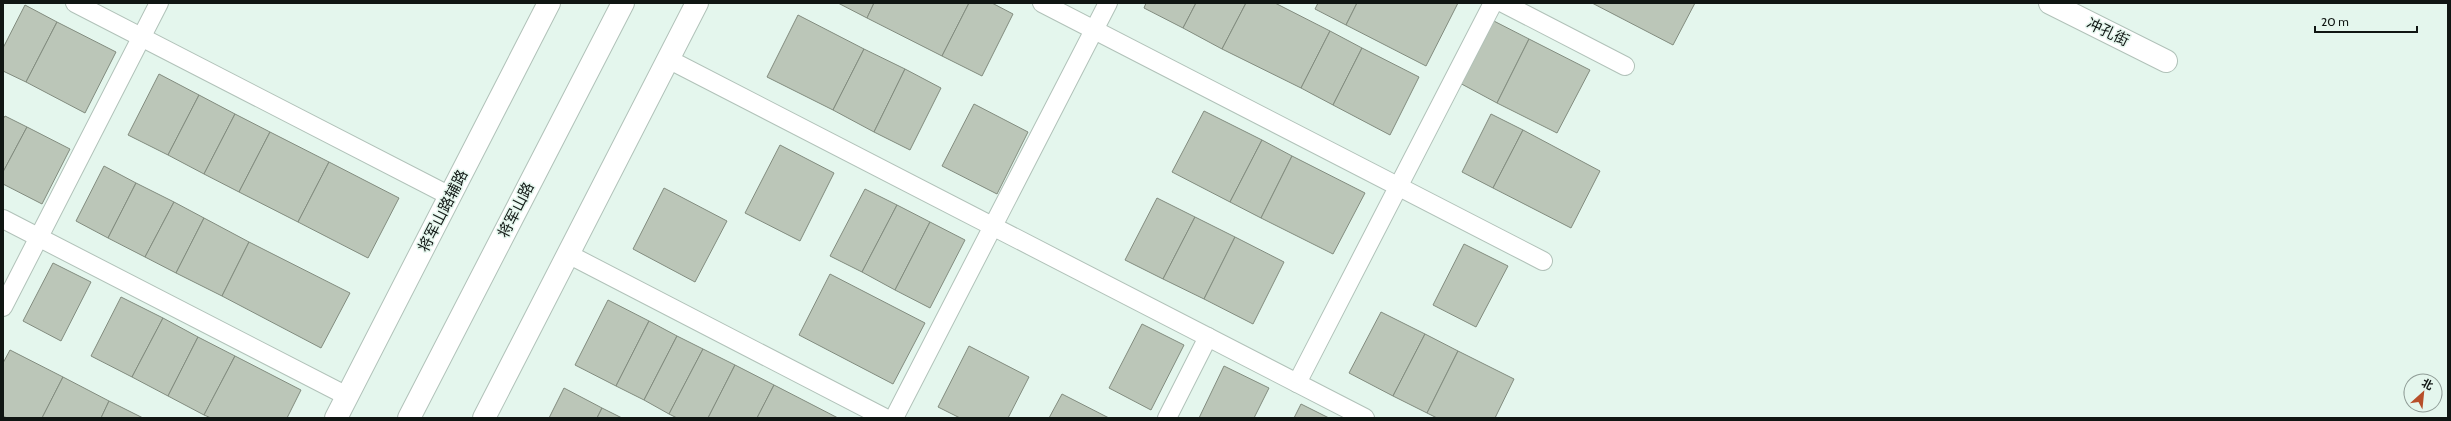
<svg xmlns="http://www.w3.org/2000/svg" width="2451" height="421" font-family="Cabin,'Noto Sans SC',sans-serif">
<rect width="100%" height="100%" fill="#e4f6ed"/>
<!-- building -->
<g fill="#bbc6b8" stroke="#828c7f">
<path d="M838,3H874L867,18Z"/>
<path d="M874,3H969L942,56L867,18Z"/>
<path d="M969,3H992L1013,14L982,76L942,56Z"/>
<path d="M1146,3H1196L1183,28L1144,8Z"/>
<path d="M1196,3H1246L1222,49L1183,28Z"/>
<path d="M1246,3H1275L1330,31L1301,88L1222,49Z"/>
<path d="M1318,3H1357L1346,25L1315,9Z"/>
<path d="M1357,3H1458L1426,66L1346,25Z"/>
<path d="M1592,3H1695L1673,45Z"/>
<path d="M25,5L57,22L26,82L3,71V48Z"/>
<path d="M798,15L864,49L833,110L767,77Z"/>
<path d="M1488,18L1529,39L1497,103L1456,81Z"/>
<path d="M57,22L116,52L85,113L26,82Z"/>
<path d="M1330,31L1362,48L1333,105L1301,88Z"/>
<path d="M1529,39L1590,70L1557,133L1497,103Z"/>
<path d="M1362,48L1419,77L1390,135L1333,105Z"/>
<path d="M864,49L905,69L874,132L833,110Z"/>
<path d="M905,69L941,88L910,150L874,132Z"/>
<path d="M159,74L199,95L168,155L128,135Z"/>
<path d="M199,95L235,114L204,174L168,155Z"/>
<path d="M974,104L1028,132L997,194L942,166Z"/>
<path d="M1204,111L1262,140L1230,202L1172,172Z"/>
<path d="M235,114L270,132L239,192L204,174Z"/>
<path d="M1491,114L1523,130L1493,188L1462,172Z"/>
<path d="M5,116L27,127L3,172V119Z"/>
<path d="M27,127L70,149L42,204L3,184V172Z"/>
<path d="M1523,130L1600,171L1571,228L1493,188Z"/>
<path d="M270,132L329,162L298,222L239,192Z"/>
<path d="M1262,140L1292,156L1261,218L1230,202Z"/>
<path d="M780,145L834,173L800,241L745,213Z"/>
<path d="M1292,156L1365,193L1333,254L1261,218Z"/>
<path d="M329,162L399,198L368,258L298,222Z"/>
<path d="M104,166L136,183L108,238L76,221Z"/>
<path d="M136,183L174,202L145,257L108,238Z"/>
<path d="M664,188L727,221L695,282L633,249Z"/>
<path d="M865,189L897,205L862,272L830,256Z"/>
<path d="M1157,198L1195,217L1163,279L1125,260Z"/>
<path d="M174,202L204,218L176,273L145,257Z"/>
<path d="M897,205L930,222L895,290L862,272Z"/>
<path d="M1195,217L1235,237L1204,299L1163,279Z"/>
<path d="M204,218L249,242L222,296L176,273Z"/>
<path d="M930,222L965,240L930,308L895,290Z"/>
<path d="M1235,237L1284,262L1253,324L1204,299Z"/>
<path d="M249,242L350,293L321,348L222,296Z"/>
<path d="M1464,244L1508,266L1476,327L1433,305Z"/>
<path d="M53,263L91,282L61,341L23,321Z"/>
<path d="M830,274L925,323L893,384L799,335Z"/>
<path d="M121,297L163,318L132,377L91,356Z"/>
<path d="M608,300L649,321L616,386L575,365Z"/>
<path d="M1381,312L1425,334L1393,396L1349,373Z"/>
<path d="M163,318L198,337L168,396L132,377Z"/>
<path d="M649,321L677,336L644,400L616,386Z"/>
<path d="M1142,324L1184,345L1151,410L1109,388Z"/>
<path d="M1425,334L1458,351L1427,413L1393,396Z"/>
<path d="M677,336L703,349L669,414L644,400Z"/>
<path d="M198,337L235,356L204,415L168,396Z"/>
<path d="M969,346L1029,377L1008,418H960L938,407Z"/>
<path d="M703,349L735,365L708,418H677L669,414Z"/>
<path d="M10,350L63,377L42,418H7L3,416V363Z"/>
<path d="M1458,351L1514,379L1495,418H1437L1427,413Z"/>
<path d="M235,356L301,390L287,418H211L204,415Z"/>
<path d="M735,365L774,385L757,418H708Z"/>
<path d="M1224,366L1269,388L1254,418H1199Z"/>
<path d="M63,377L109,401L101,418H42Z"/>
<path d="M774,385L838,418H757Z"/>
<path d="M564,388L602,408L597,418H549Z"/>
<path d="M1062,394L1109,418H1049Z"/>
<path d="M109,401L143,418H101Z"/>
<path d="M1301,404L1329,418H1294Z"/>
<path d="M602,408L622,418H597Z"/>
</g>
<g fill="none" stroke-linecap="round" stroke-linejoin="round">
<defs>
<g id="service">
<path d="M75,3L450,196"/>
<path d="M1042,3L1543,261"/>
<path d="M1503,3L1625,66"/>
<path d="M668,59L1365,418"/>
<path d="M3,219L347,396"/>
<path d="M568,254L885,418"/>
<path d="M3,307L159,3"/>
<path d="M1297,383L1493,3"/>
<path d="M894,418L1108,3"/>
<path d="M1167,418L1208,337"/>
</g>
<g id="minor">
<path d="M2050,3L2166,61"/>
<path d="M336,418L549,3"/>
<path d="M484,418L697,3"/>
</g>
<path id="tertiary" d="M409,418L623,3"/>
</defs>
<!-- service casing -->
<use href="#service" stroke="#b1c2b9" stroke-width="20"/>
<!-- minor casing -->
<use href="#minor" stroke="#b1c2b9" stroke-width="24"/>
<!-- tertiary casing -->
<use href="#tertiary" stroke="#b1c2b9" stroke-width="24"/>
<!-- service -->
<use href="#service" stroke="#fff" stroke-width="18"/>
<!-- minor -->
<use href="#minor" stroke="#fff" stroke-width="22"/>
<!-- tertiary -->
<use href="#tertiary" stroke="#fff" stroke-width="22"/>
</g>
<g text-anchor="middle" dominant-baseline="central" stroke-width="3" stroke-linejoin="round" paint-order="stroke">
<!-- street labels -->
<g font-size="15" fill="#101613" stroke="#e4f6ed">
<text transform="translate(2108 32) rotate(26)">冲孔街</text>
<text transform="translate(516 210) rotate(-63)">将军山路</text>
<text transform="translate(443 211) rotate(-63)">将军山路辅路</text>
</g>
</g>
<!-- border -->
<rect width="2451" height="421" fill="none" stroke="#101613" stroke-width="8"/>
<!-- north arrow -->
<g transform="translate(2423 393) rotate(27)"><circle r="19" fill="#e4f6ed" stroke="#8f9c96"/>
<path d="M0-3L7 15L0 10L-7 15Z" fill="#b74f2a"/>
<text y="-6" font-size="11" font-weight="bold" text-anchor="middle" fill="#101613">北</text>
</g>
<!-- scale -->
<path d="M2315 26v6h102v-6" fill="none" stroke="#101613" stroke-width="2"/>
<text x="2321" y="26" font-size="12" fill="#101613" stroke="#e4f6ed" stroke-width="3" paint-order="stroke">20 m</text>
</svg>
